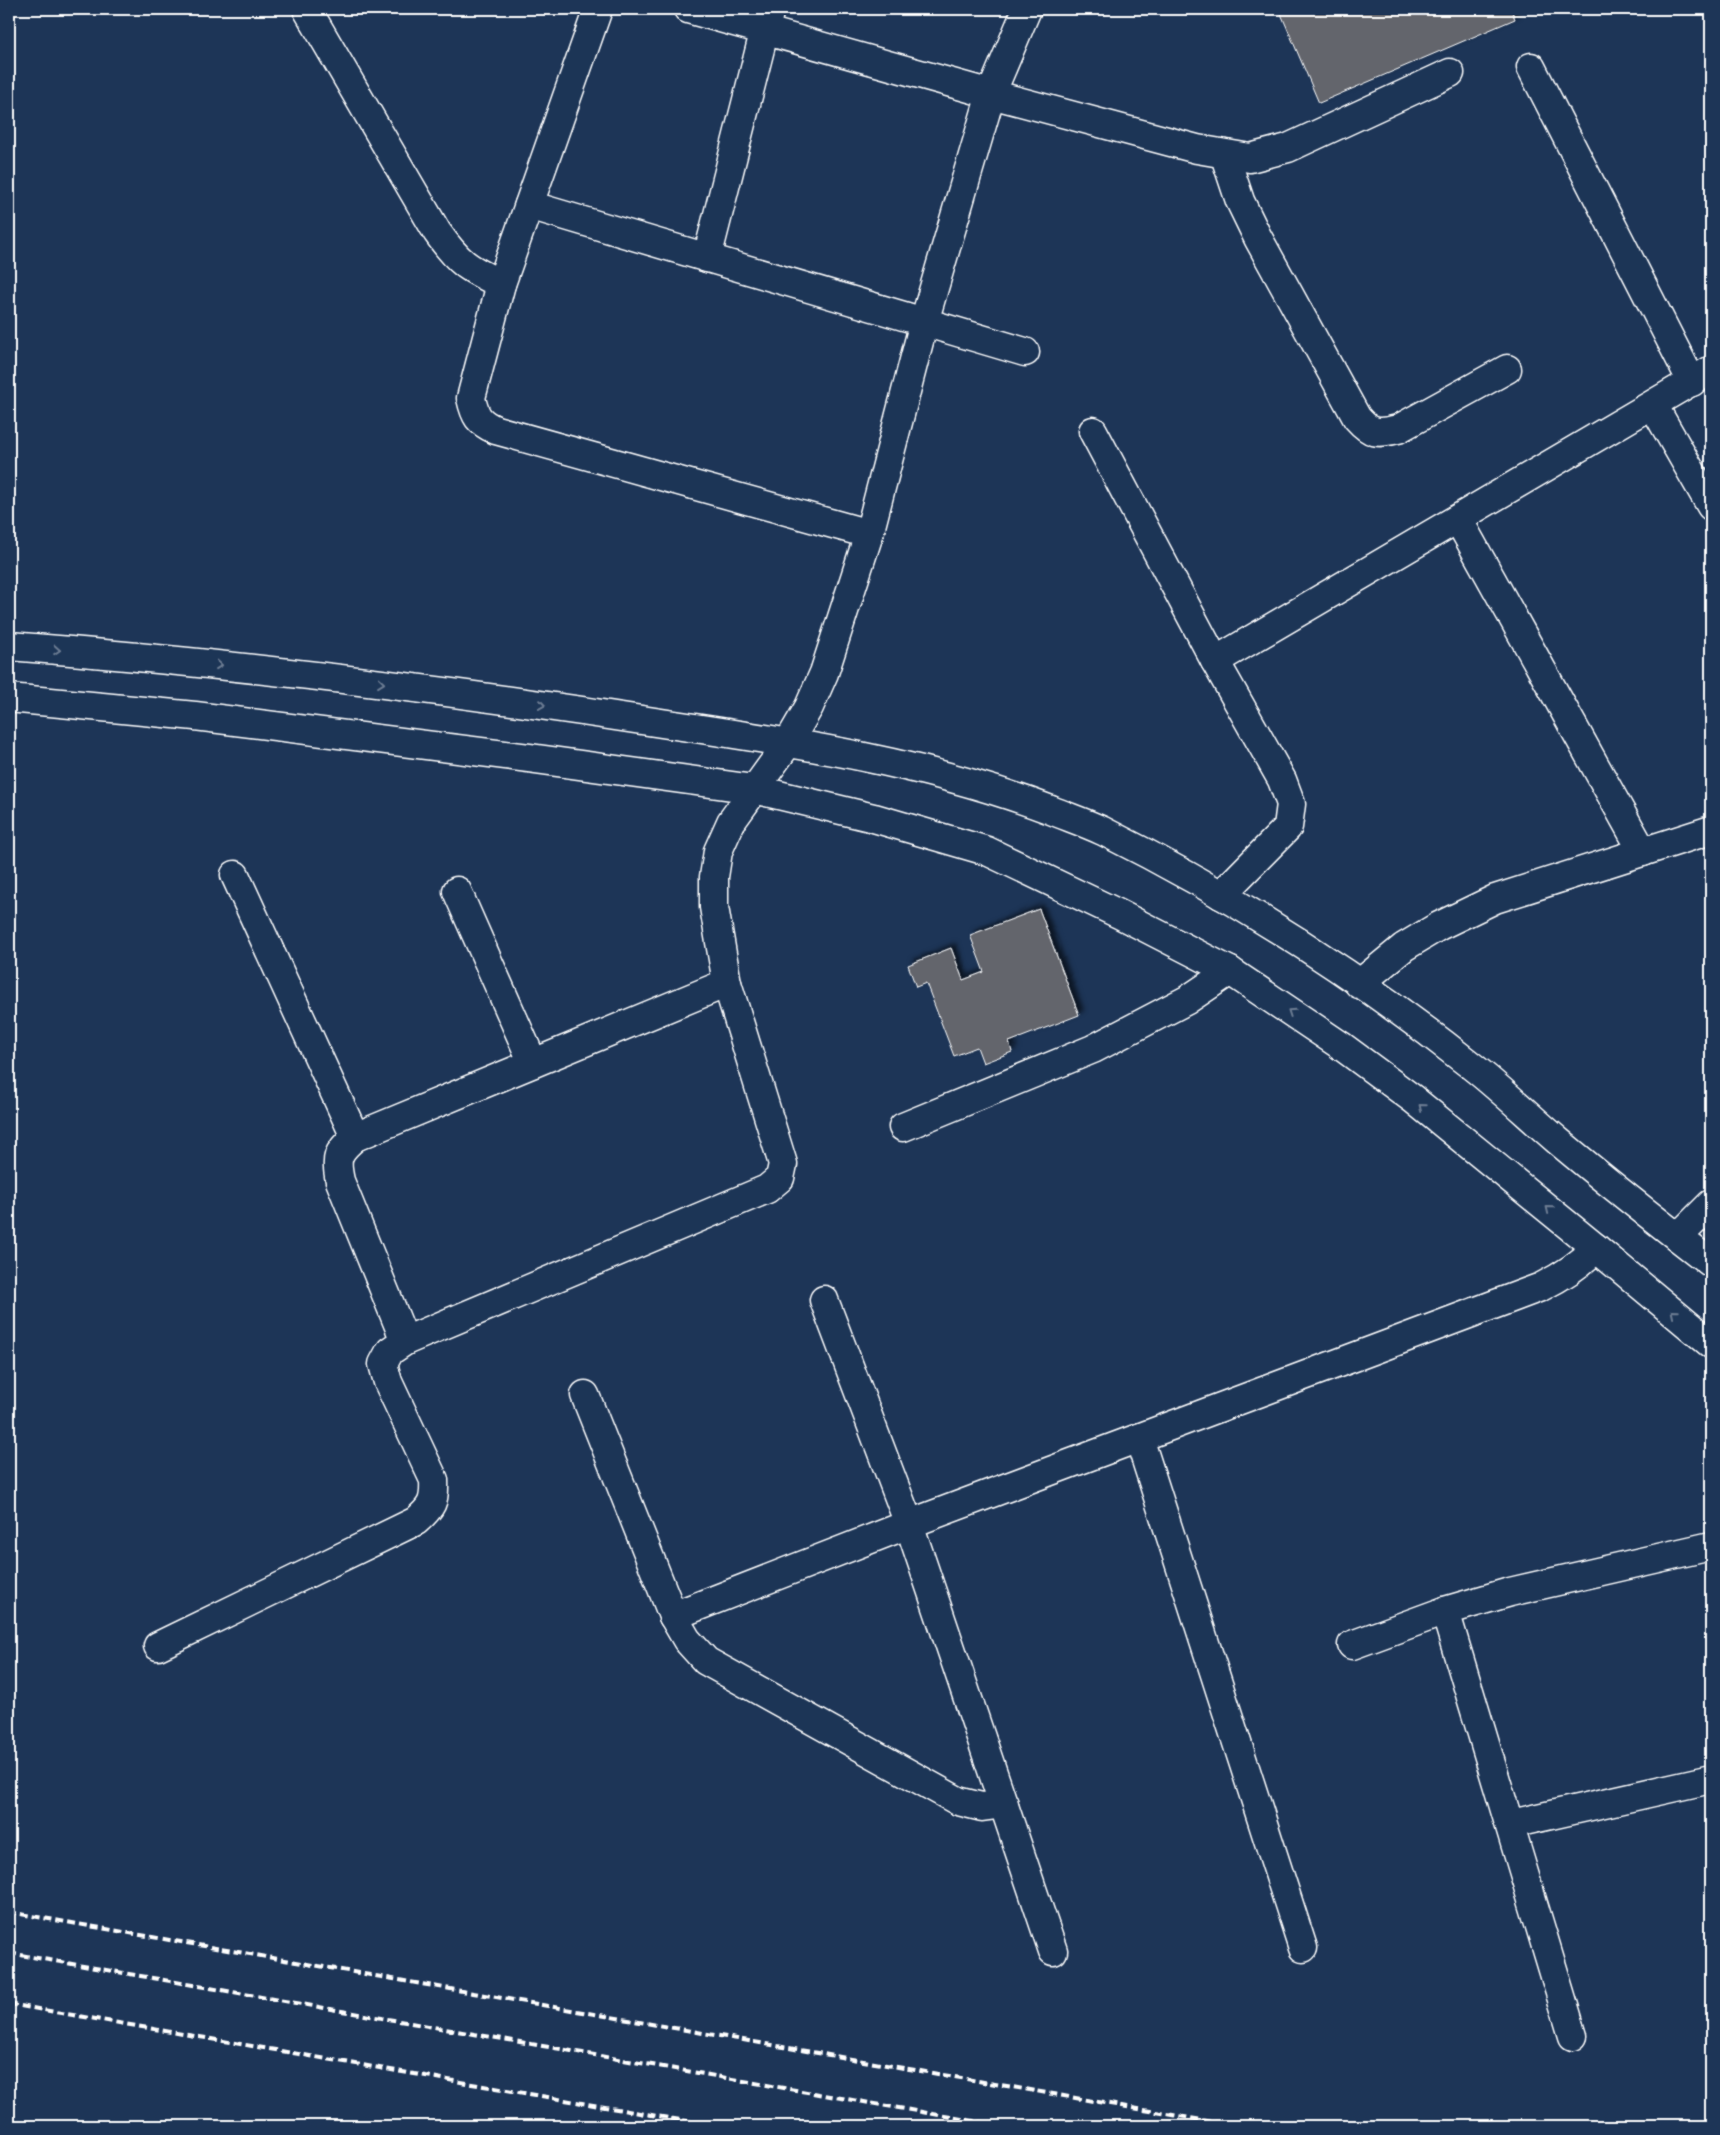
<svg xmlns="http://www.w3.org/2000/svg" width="1720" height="2135" font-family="'Shantell Sans',sans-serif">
<defs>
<filter id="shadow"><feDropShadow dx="4.5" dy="-4.5" stdDeviation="2.5" flood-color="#0009"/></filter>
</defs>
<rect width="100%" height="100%" fill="#1d3557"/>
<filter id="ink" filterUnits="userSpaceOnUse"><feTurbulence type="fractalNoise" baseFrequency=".02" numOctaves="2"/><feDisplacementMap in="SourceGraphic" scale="10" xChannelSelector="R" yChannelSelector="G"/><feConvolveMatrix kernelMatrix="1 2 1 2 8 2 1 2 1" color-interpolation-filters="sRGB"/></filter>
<g filter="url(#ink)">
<!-- building -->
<g fill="#63656c" stroke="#fff" filter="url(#shadow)">
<path d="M1279,9H1511L1515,19L1319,103Z"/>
<path d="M1039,909L1079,1015L1009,1042L1012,1052L983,1063L977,1047L954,1056L926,983L916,987L908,965L951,948L963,980L984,972L970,935Z"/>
</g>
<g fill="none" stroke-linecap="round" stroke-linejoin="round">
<defs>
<g id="minor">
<path d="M307,9L437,232C459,263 467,268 501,284"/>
<path d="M598,9L501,284L471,398C475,416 478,422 496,430L869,534"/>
<path d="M688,9L991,94L1197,149L1250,158L1288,148L1450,73"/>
<path d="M1531,67L1692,382"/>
<path d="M1225,156L1240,201L1258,238L1357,418C1371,434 1377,434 1398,429L1507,369"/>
<path d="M529,205L1025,352"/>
<path d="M707,258L770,9"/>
<path d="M1653,405L1711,506"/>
<path d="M1093,431L1215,661L1282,780L1291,804L1288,827L1221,895"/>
<path d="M1458,519L1643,852"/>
<path d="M1215,661L1711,370"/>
<path d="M235,875L355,1137"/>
<path d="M457,891L533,1063"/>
<path d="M1359,984L1404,947L1439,926L1495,899L1711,830"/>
<path d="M903,1127L1093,1049L1187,1000L1230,971"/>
<path d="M1678,1237L1711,1204"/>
<path d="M824,1300L909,1524L1053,1951"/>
<path d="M405,1341L340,1181C335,1158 337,1152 355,1137L727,983"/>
<path d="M585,1395L673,1616L687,1640L706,1661L958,1801L982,1807L1004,1804"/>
<path d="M1139,1438L1303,1948"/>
<path d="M1445,1611L1573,2036"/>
<path d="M673,1616L909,1524L1541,1287C1563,1276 1580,1265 1596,1248"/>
<path d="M1352,1645L1445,1611L1510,1592L1711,1546"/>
<path d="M158,1646L416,1521C432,1507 435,1502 434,1480L388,1382L383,1364L390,1351L405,1341L767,1189L780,1178L783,1164L727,983L714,907V877L718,851L731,822L788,743L809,707L824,673L869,534L924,322L991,94L1027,9"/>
<path d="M1511,1824L1711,1779"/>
</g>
<g id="major">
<path d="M9,646C230,663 449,690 668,724C797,743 928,763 1051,810C1068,817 1086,823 1103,831C1233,896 1359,976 1473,1067C1502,1090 1529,1116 1558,1141C1608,1183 1659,1223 1711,1263"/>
<path d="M9,698L195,716L529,758L754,789L874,818L987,851L1119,914L1230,971L1340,1045L1413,1099L1596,1248L1711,1344"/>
</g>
</defs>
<!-- minor casing -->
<use href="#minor" stroke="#fff" stroke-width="31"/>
<!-- major casing -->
<use href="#major" stroke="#fff" stroke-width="31"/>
<!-- minor -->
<use href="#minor" stroke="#1d3557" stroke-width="28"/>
<!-- major -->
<use href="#major" stroke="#1d3557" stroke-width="28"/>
<!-- rail -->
<g stroke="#fff" stroke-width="4" stroke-dasharray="8 4" stroke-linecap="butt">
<path d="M9,1912L1236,2126"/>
<path d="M9,1953L1002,2126"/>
<path d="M9,2004L715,2126"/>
</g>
</g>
<!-- one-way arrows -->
<defs><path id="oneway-chevron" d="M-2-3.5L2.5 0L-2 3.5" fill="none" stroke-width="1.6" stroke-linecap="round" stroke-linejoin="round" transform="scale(1.25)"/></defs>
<g stroke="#6c7c92">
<use href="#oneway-chevron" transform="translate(57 650) rotate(4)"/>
<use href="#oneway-chevron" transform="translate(219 665) rotate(6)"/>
<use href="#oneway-chevron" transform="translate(381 683) rotate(6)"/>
<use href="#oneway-chevron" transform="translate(542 705) rotate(8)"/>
<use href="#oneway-chevron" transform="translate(1291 1012) rotate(-146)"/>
<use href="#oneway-chevron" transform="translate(1422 1107) rotate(-141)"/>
<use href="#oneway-chevron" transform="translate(1549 1209) rotate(-141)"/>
<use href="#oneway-chevron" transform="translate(1674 1313) rotate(-140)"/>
</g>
</g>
<!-- margin -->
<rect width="1720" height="2135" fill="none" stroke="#1d3557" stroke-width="30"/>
<rect x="15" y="15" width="1690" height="2105" fill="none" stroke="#fff" stroke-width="2" filter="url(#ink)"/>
</svg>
